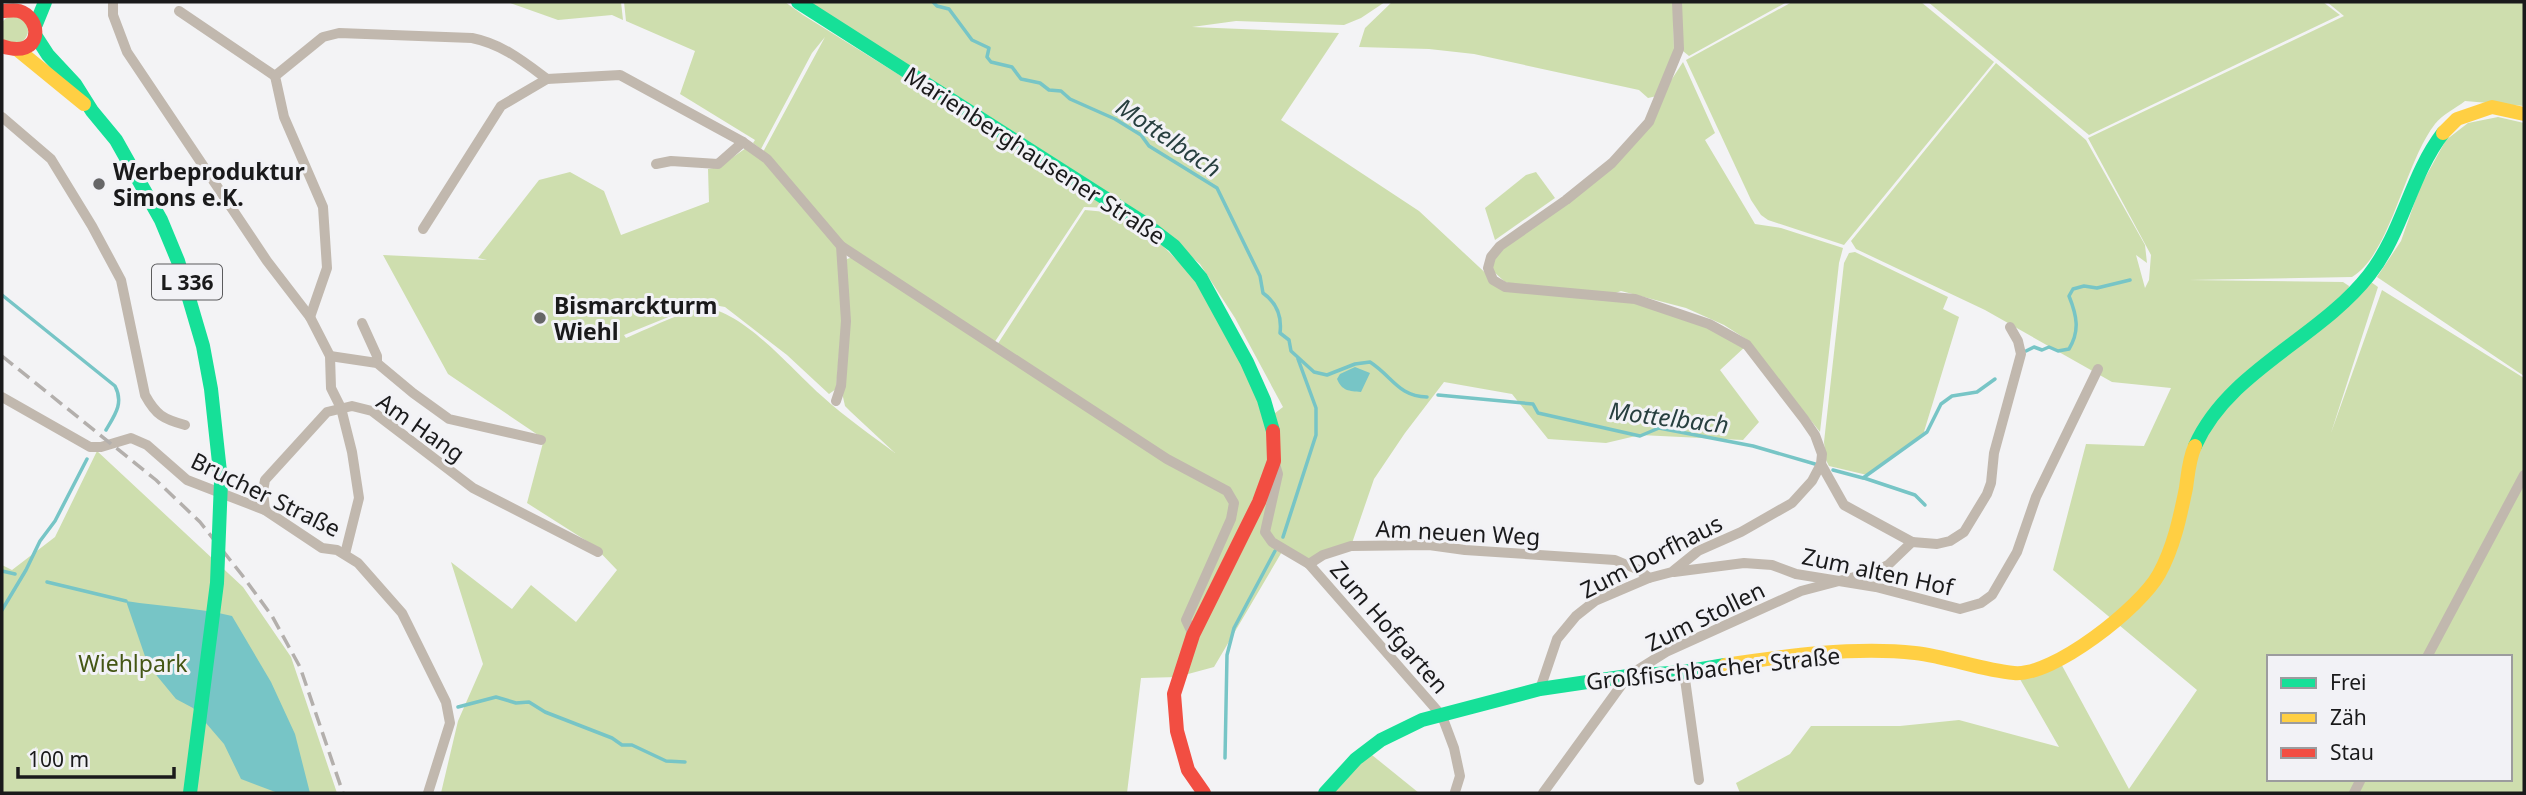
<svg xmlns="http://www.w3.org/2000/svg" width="2526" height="795" font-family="'Noto Sans',sans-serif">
<rect width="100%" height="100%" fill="#f3f3f5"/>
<!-- green -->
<g fill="#cedeae" fill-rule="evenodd">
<path d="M507,2H621L623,20L612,15L558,20Z"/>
<path d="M624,2H785L803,15L1113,208L1084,207L994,343L840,241L763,152L825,37L812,53L761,149L753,143L755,140L680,94L695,51L626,21Z"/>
<path d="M809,2H1385L1361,18L1344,25L1236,21L1192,27L1339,33L1281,120L1419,211L1493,280L1505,287L1583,293L1671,309L1747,345L1720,370L1759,422L1743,440L1640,435L1606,443L1548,439L1512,394L1444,382L1405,433L1374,479L1351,546L1309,564L1283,550L1214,667L1177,677L1141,678L1127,793H441L458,721L483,664L451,562L512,609L531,585L576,622L617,570L593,545L527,503L544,439L448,374L383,255L487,260L478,258L539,180L570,172L604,191L621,235L709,202L708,169L719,167L746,148L772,168L837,246L842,320L836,389L829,394L787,355L725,307L703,303L624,335L626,338C641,332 692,307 705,308C744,311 794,372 823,397C845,417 871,435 895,453L851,412L845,406L843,397L847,259L853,257L997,345L1085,210L1106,212L1117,210L1158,241L1199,282L1255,389L1266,420L1283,407L1235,318L1200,264L1164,233Z"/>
<path d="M1392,2H1673L1674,52L1657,96L1648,98L1639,90L1474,54L1429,49L1359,47L1365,28Z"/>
<path d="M1680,2H1787L1689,56L1683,51Z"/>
<path d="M1792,2H1921L1994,62L1844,245L1768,220L1761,215L1751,200L1686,60Z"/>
<path d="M1928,2H2323L2340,15L2089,135Z"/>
<path d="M2327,2H2524V106L2465,101C2456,108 2442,115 2435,124C2405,162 2390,255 2352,277L2189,280L2343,282L2349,286L2347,299L2359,296L2371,282L2378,287L2331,433L2382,290L2524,378V793H1740L1736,783L1790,754L1811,726H1900L1959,720L2059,747L2017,674L2059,660L2129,789L2197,690L2053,570L2086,444L2144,446L2171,388L2112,382L1985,310L1856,249L1851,241L1996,63L2086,140L2145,245L2147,263L2136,255L2145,288L2149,280L2151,255L2088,138L2344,16ZM2269,657H2510V779H2269Z"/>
<circle cx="14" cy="30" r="14"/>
<path d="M1683,62L1715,133L1705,140L1755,224L1781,228L1843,248L1839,263L1820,432L1746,339L1724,325L1686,308L1621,291L1610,295L1519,286L1505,282L1493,271V263L1497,254L1647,129L1670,82Z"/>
<path d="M2498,117L2524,123V376L2377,277L2401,241L2420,187L2446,140L2468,123Z"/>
<path d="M1536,172L1555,198L1495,240L1485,208L1526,175Z"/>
<path d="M1855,252L1948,297L1943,309L1959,317L1923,435L1867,475L1829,466L1826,460L1824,442L1844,263L1849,253Z"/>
<path d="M97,451L243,587L291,657L337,793H2V565L12,570L55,537Z"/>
<path d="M1367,751L1419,793H1325Z"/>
</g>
<!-- water -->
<g fill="#77c5c6">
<path d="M1355,367L1370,373L1361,392C1349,391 1342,391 1337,379L1340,374Z"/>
<path d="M126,601C162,607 196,607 232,616L271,682L295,734L310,793H278L241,779L224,744L193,708L176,699L148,665Z"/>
</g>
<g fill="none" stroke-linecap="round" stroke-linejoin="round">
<!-- stream -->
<g stroke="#77c5c6" stroke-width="3.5">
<path d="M933,2L937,6L949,9L972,40L989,48L987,57L991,62L1012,67L1021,79L1040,83L1049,90L1061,91L1070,99L1115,119L1141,135L1149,146L1217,188L1260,276L1263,293C1277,303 1282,317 1280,333L1289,340L1291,351L1314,372L1327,375L1355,364L1370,362C1393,377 1398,396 1427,397"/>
<path d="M2,295L115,386C124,403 115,415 106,430"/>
<path d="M2026,351L2034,347L2042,350L2049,347L2058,351L2069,349C2080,331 2077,316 2069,296L2073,289L2084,286L2097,288L2130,280"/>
<path d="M1438,395L1533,404L1538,413L1640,436L1659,428L1753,446L1815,464"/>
<path d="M1833,470L1863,478L1927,432L1941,404L1952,396L1977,392L1995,379"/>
<path d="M1864,478L1915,495L1925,505"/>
<path d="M1283,537L1316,435V408L1298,359"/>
<path d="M2,571L15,574"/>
<path d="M47,582L126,601"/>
<path d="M2,610L26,570L40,541L55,521L87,459"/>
<path d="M458,707L496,697L516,703L529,702L545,712L612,738L622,745H632L666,761L685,762"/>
<path d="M1225,758L1227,655L1234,628L1275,551"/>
</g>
<!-- street -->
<g stroke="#c1b8ae" stroke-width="10">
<path d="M113,2V15L127,52L267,261L310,317L330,356L331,388L341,408L352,452L359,498L345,554"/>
<path d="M179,11L275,76"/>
<path d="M2,117L51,159L92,226L121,280L145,395C156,415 163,419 185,425"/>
<path d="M656,164L671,161L718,164L743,142"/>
<path d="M423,229L501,106L547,79"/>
<path d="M841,246L1167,459L1227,491L1234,503L1231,519L1186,620L1193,635"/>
<path d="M310,317L327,268L323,207L284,117L275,76L323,37L339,33L472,38C502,44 523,61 547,79L620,75L743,142L767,159L841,246L846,321L841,386L836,401"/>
<path d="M362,323L377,356V363"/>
<path d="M330,356L377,363L413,393L449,419L541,440"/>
<path d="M2,397L90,447H101L131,438L147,445L187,480L265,510L322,548L337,550L358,563L402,613L446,702L450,723L428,793"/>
<path d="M1274,461L1278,474L1265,532L1272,542L1309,564L1323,555L1351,546L1429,545L1465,550L1615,560L1639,570L1649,578"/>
<path d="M265,510L263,491L265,480L327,412L352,406L372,411L473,488L598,552"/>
<path d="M1912,542L1937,544L1950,541L1964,532L1987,494L1991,483L1994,453L2021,354L2018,341L2010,327"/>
<path d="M1309,564L1442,716L1454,748L1460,776L1455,792"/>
<path d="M1674,572L1744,563L1772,565L1796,574L1876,587L1960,609L1981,603L1992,595L2017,552L2036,497L2098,369"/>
<path d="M2427,657L2524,475"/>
<path d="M1684,672L1699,780"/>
<path d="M1540,689L1557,639L1576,616L1595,601L1649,578L1672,572L1698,551L1741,532L1792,503L1812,481L1821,464L1822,454L1815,435L1804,419L1747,345L1709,324L1635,299L1505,287L1493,280L1488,268L1491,257L1500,246L1566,200L1612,163L1649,122L1679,49L1677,2"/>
<path d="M1543,793L1628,676L1666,652L1801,591L1877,571L1888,565L1912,542L1844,505L1821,464"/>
<path d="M2354,793L2361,779"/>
</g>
<!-- fast -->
<g stroke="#16e098" stroke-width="14">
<path d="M798,2L1144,223L1174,246L1201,278L1247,362L1264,400L1273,431"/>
<path d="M36,24L45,2"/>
<path d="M35,35L48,55L75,84L92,111L116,140L161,220L178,261L203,346L211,389L221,481"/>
<path d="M2195,446C2229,370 2319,339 2369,275C2403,232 2410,176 2443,133"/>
<path d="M1325,793L1356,759L1381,740L1422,720L1540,689L1628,676L1684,672L1725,665"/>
</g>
<!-- slow -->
<g stroke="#ffcf43" stroke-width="14">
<path d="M18,50L84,104"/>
<path d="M2443,133L2457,119L2492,107L2524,114"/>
<path d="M1725,665C1785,656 1855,646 1915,653C1949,657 1981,670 2014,673C2053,677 2141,607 2159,574C2174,547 2180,517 2186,488C2188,474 2189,459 2195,446"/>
</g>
<!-- jam -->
<g stroke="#f24e42" stroke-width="14">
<path d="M2,11C7,11 14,10 19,11C43,18 43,60 2,46"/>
<path d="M1204,793L1188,770L1177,731L1174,694L1193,635L1259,502L1274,461L1273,431"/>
</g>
<!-- rail -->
<path stroke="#b3afac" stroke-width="3.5" stroke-dasharray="14 7" stroke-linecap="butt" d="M2,356L156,480L200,522L242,575L272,616L300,667L343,793"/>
<!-- fast-bridge -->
<path stroke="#16e098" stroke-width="14" d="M190,793L217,583L221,481"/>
</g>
<!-- markers -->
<g fill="#666667" stroke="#f2f2f6" stroke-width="2.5">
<circle cx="99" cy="184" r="7"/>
<circle cx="540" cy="318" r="7"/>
</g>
<g text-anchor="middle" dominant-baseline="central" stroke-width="6" stroke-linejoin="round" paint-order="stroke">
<!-- shield labels -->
<rect fill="#f2f2f6" stroke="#5b5b5d" stroke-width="2" x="152" y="264.5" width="70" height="35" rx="5"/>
<g font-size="21" font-weight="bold" fill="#1a1a1b">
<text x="187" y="282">L 336</text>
</g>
<!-- street labels -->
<g font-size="23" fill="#1a1a1b" stroke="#f2f2f6">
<text transform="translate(1035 155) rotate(33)">Marienberghausener Straße</text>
<text transform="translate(421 427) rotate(35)">Am Hang</text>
<text transform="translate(266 494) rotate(26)">Brucher Straße</text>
<text transform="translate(1458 532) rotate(3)">Am neuen Weg</text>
<text transform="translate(1651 556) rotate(-27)">Zum Dorfhaus</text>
<text transform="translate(1878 571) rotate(12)">Zum alten Hof</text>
<text transform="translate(1705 616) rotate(-26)">Zum Stollen</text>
<text transform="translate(1390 627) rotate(49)">Zum Hofgarten</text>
<text transform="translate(1713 668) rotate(-6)">Großfischbacher Straße</text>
</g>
<!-- poi labels -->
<g font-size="23" font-weight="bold" fill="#1a1a1b" stroke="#f2f2f6" text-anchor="start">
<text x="113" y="171">Werbeproduktur<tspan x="113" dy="26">Simons e.K.</tspan></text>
<text x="554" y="305">Bismarckturm<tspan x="554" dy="26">Wiehl</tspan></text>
</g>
<!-- park labels -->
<g font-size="23" fill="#445614" stroke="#f2f2f6">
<text x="133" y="663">Wiehlpark</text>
</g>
<!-- water labels -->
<g font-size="24" font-style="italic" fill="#273f3f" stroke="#f2f2f6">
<text transform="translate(1169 137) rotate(34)">Mottelbach</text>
<text transform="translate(1669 417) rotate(7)">Mottelbach</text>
</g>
</g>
<!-- border -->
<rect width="2526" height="795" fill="none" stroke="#1a1a1b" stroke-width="7"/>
<!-- legend -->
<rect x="2267" y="655" width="245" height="126" fill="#f2f2f6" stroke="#9c9c9e" stroke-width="2"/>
<rect x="2281" y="678" width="35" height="10" fill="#16e098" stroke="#9c9c9e" stroke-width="2"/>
<text x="2330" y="690" font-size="21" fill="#1a1a1b">Frei</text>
<rect x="2281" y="713" width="35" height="10" fill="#ffcf43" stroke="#9c9c9e" stroke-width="2"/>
<text x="2330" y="725" font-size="21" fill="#1a1a1b">Zäh</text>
<rect x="2281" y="748" width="35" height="10" fill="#f24e42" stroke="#9c9c9e" stroke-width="2"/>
<text x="2330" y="760" font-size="21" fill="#1a1a1b">Stau</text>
<!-- scale -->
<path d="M18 767v10h156v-10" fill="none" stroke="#1a1a1b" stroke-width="3.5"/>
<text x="28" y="767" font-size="21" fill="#1a1a1b" stroke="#f2f2f6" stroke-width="5" paint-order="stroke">100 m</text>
</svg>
